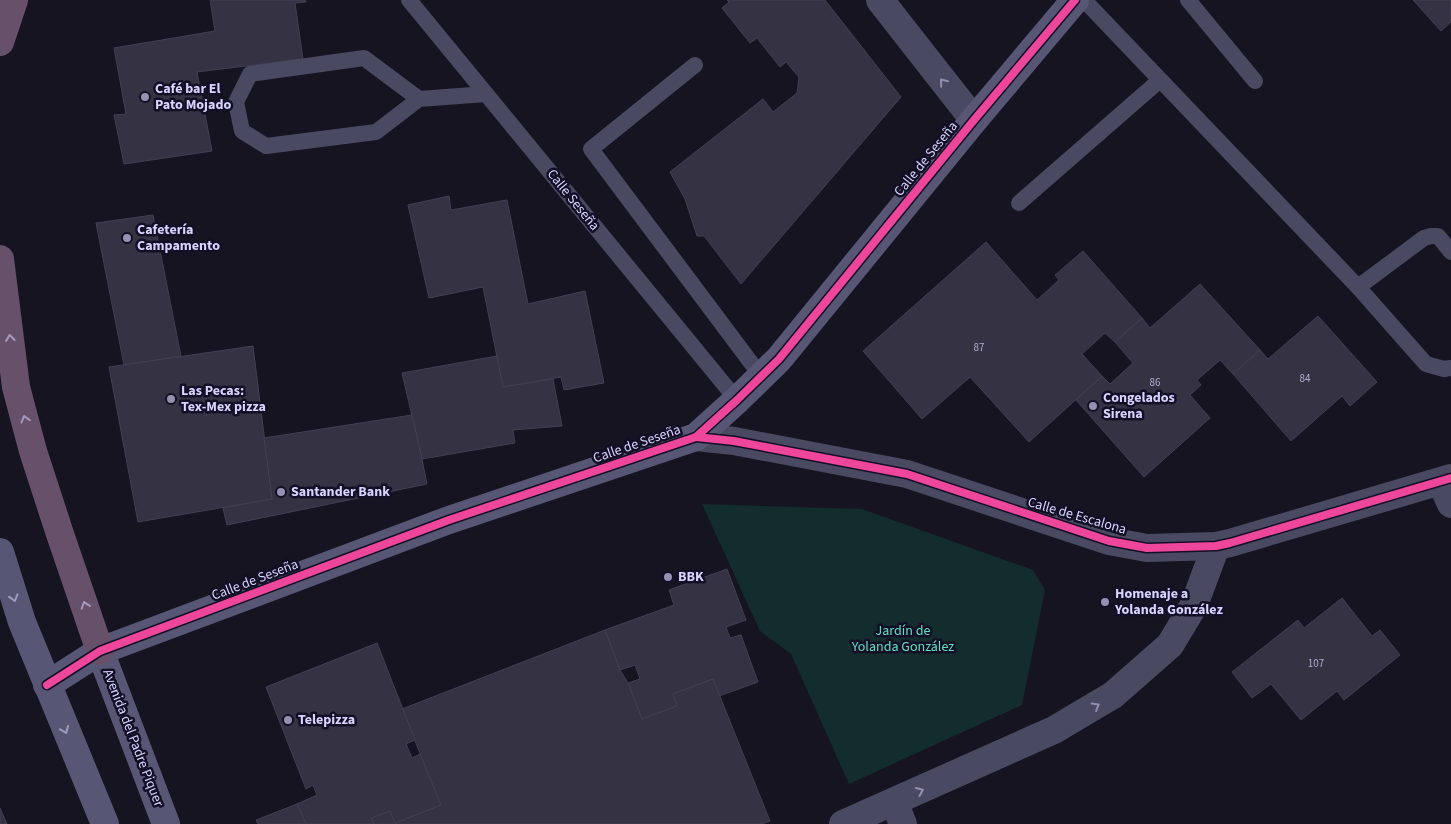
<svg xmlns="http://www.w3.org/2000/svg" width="1451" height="824" font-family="'Source Sans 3',sans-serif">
<rect width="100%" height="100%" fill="#161421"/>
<!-- green -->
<path fill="#132c2d" d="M702,504L862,509L1033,570L1045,590L1022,705L849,784L791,654L760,631Z"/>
<!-- building -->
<g fill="#343243" stroke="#433f54">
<path d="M210,0H305L306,2L295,3L303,59L197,72L212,151L124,164L114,115L126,114L114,48L215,31Z"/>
<path d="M727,0H825L901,97L741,284L704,236H697L685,199L670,172L763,99L773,112L797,93L799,77L786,62L780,67L757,38L750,43L722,8L729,2Z"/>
<path d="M1413,0H1451V22L1441,31Z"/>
<path d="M449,196L451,210L507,200L528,304L585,291L604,383L564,390L561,377L503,387L483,287L429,298L408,205Z"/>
<path d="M153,215L181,356L124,365L96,223Z"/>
<path d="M986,242L1037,300L1059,280L1055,275L1083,251L1142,318L1115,342L1105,333L1082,354L1102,376L1029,442L970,377L922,419L863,351Z"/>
<path d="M1200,284L1260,350L1233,374L1220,360L1197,380L1201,385L1190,395L1210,418L1144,477L1076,400L1102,376L1110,384L1133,363L1115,342L1142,318L1150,328Z"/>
<path d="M1318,316L1377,382L1350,406L1342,396L1291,441L1233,374L1260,350L1268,359Z"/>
<path d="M253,346L272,499L138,522L109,367Z"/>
<path d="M497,356L503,387L553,379L562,426L513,430L515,443L422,459L402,373Z"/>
<path d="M412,415L422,459L427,484L227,525L223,508L272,499L264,438Z"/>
<path d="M727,569L746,620L726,627L730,638L741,635L758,682L719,696L713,679L673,694L677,706L642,719L628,683L640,679L635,665L620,670L605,630L674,605L669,590Z"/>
<path d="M1342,598L1372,636L1380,630L1400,655L1344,700L1337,691L1301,720L1271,684L1252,698L1232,672L1298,620L1304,628Z"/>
<path d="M605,630L620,670L628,683L642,719L677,706L673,694L713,679L770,821L762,824H374L371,818L390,811L395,823L441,805L402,709Z"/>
<path d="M377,643L415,740L406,744L412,758L420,754L441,805L395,823L390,811L371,818L374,824H306L297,804L317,795L313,785L306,789L266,687Z"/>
<path d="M297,804L306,824H258L256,820Z"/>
<path d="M0,808L7,824H0Z"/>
</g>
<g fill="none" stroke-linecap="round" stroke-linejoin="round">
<!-- lane -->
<g stroke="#4a4962" stroke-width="16">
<path d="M409,0L737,400"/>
<path d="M1084,0L1358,287L1426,364L1444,369L1451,368"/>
<path d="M1188,0L1255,81"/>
<path d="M695,65L591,149L761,376"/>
<path d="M419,99L376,132L266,146L242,131L236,102L250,74L364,58L419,99L486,94"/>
<path d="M1019,203L1160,80"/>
<path d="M1358,287L1424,238L1431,236H1438L1451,252"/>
</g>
<!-- street -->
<g stroke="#4a4962" stroke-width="28">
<path d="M880,0L974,120"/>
<path d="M696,437L734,441L907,474L1109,541L1147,548L1216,546L1230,543L1451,478"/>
<path d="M1441,482L1451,504"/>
<path d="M894,802L903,824"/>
<path d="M843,824L1054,730L1113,695L1170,645L1194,605L1216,546"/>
</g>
<!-- secondary -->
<g stroke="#575674" stroke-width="28">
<path d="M0,552L22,622L105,824"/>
<path d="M100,651L166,824"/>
<path d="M47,685L100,651L156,630L449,520L696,437L737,400L779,359L974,120L1075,0"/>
</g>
<!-- highway -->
<g stroke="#67516a" stroke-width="28">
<path d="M0,42L14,0"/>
<path d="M0,259L16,387L33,451L60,534L100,651"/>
</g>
<defs>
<g id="cycleway">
<path d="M696,437L734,441L907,474L1109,541L1147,548L1216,546L1230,543L1451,478"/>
<path d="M47,685L100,651L156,630L449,520L696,437L737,400L779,359L974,120L1075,0"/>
</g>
</defs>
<!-- cycleway casing -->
<use href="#cycleway" stroke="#130f26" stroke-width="11"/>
<!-- cycleway -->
<use href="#cycleway" stroke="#ed469a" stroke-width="8"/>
</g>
<!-- one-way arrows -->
<defs><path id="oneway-chevron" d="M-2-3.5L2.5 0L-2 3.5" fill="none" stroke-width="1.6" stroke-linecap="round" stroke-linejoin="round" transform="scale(1.25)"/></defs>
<g stroke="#928eb0">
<use href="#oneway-chevron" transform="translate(943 82) rotate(-129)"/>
<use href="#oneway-chevron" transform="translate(1096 706) rotate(-30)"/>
<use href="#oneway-chevron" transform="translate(920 791) rotate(-24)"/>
</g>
<g stroke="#a699bc">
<use href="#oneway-chevron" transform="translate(10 338) rotate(-97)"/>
<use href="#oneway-chevron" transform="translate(25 419) rotate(-105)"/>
<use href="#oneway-chevron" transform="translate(85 605) rotate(-109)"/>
</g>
<g stroke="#9e9bc0">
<use href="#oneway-chevron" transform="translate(14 598) rotate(73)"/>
<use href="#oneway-chevron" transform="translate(65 730) rotate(67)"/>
</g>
<!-- markers -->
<g fill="#9591b1" stroke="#130f26" stroke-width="2">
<circle cx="145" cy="97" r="5"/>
<circle cx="127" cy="238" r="5"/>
<circle cx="171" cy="399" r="5"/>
<circle cx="1093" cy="406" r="5"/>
<circle cx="281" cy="492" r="5"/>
<circle cx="668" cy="577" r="5"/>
<circle cx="1105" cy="602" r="5"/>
<circle cx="288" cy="720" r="5"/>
</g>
<g text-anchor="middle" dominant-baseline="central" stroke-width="5" stroke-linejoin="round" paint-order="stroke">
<!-- number labels -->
<g font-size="11" fill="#b0acd0">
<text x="979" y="347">87</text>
<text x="1305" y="378">84</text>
<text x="1155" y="382">86</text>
<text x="1316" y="663">107</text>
</g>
<!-- poi labels -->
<g font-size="14" font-weight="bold" fill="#d9d4ff" stroke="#130f26" text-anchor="start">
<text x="155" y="89">Café bar El<tspan x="155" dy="16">Pato Mojado</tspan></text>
<text x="137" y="230">Cafetería<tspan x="137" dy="16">Campamento</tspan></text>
<text x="181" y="391">Las Pecas:<tspan x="181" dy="16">Tex-Mex pizza</tspan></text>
<text x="1103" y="398">Congelados<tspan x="1103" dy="16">Sirena</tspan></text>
<text x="291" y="492">Santander Bank</text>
<text x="678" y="577">BBK</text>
<text x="1115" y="594">Homenaje a<tspan x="1115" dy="16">Yolanda González</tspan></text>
<text x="298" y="720">Telepizza</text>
</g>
<!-- street labels -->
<g font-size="14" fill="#d9d4ff" stroke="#130f26">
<text transform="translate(926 159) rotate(-51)">Calle de Seseña</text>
<text transform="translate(573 200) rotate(51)">Calle Seseña</text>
<text transform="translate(637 444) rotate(-19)">Calle de Seseña</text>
<text transform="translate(1077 516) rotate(16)">Calle de Escalona</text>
<text transform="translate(255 580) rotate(-21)">Calle de Seseña</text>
<text transform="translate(133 738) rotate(69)">Avenida del Padre Piquer</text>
</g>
<!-- park labels -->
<g font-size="14" fill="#5fe0c0" stroke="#130f26">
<text x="903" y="631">Jardín de<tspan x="903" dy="16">Yolanda González</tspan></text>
</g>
</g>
</svg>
